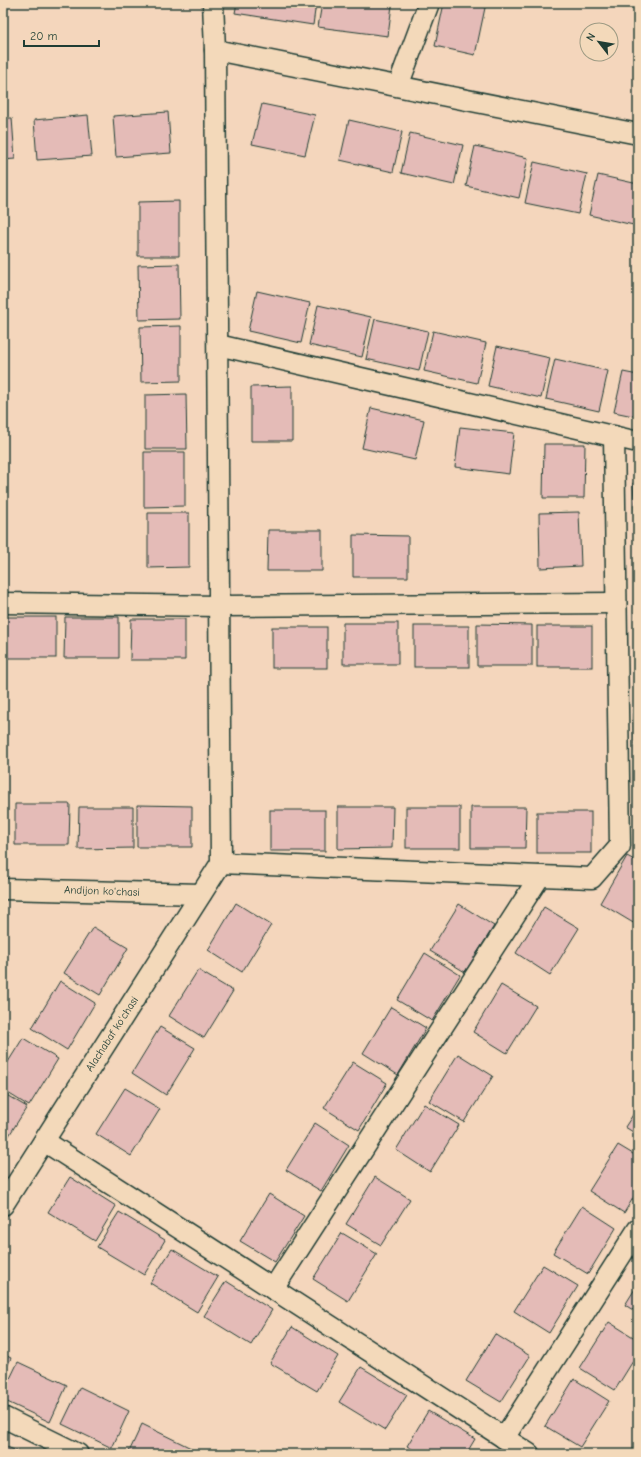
<svg xmlns="http://www.w3.org/2000/svg" width="641" height="1457" font-family="'Comic Neue',sans-serif">
<rect width="100%" height="100%" fill="#f4d6bc"/>
<filter id="ink" filterUnits="userSpaceOnUse"><feTurbulence type="fractalNoise" baseFrequency=".025" numOctaves="2"/><feDisplacementMap in="SourceGraphic" scale="8" xChannelSelector="R" yChannelSelector="G"/><feConvolveMatrix kernelMatrix="1 2 1 2 8 2 1 2 1" color-interpolation-filters="sRGB"/></filter>
<g filter="url(#ink)">
<!-- building -->
<g fill="#e4bbb7" stroke="#1f3d34">
<path d="M237,3H316L313,25L235,13Z"/>
<path d="M322,3H372L392,5L388,36L318,27Z"/>
<path d="M444,3H486L475,55L435,46Z"/>
<path d="M262,104L315,115L305,155L252,144Z"/>
<path d="M168,112L171,153L116,157L113,116Z"/>
<path d="M88,115L92,156L37,160L34,120Z"/>
<path d="M3,118H12L15,159L3,160Z"/>
<path d="M349,120L402,132L393,172L340,160Z"/>
<path d="M410,133L463,145L454,185L401,173Z"/>
<path d="M475,146L528,158L519,198L466,186Z"/>
<path d="M534,162L587,174L578,214L525,203Z"/>
<path d="M598,175L638,184V226L589,215Z"/>
<path d="M179,201V256H138V202Z"/>
<path d="M179,264L180,319L139,320L138,265Z"/>
<path d="M257,291L310,303L301,343L248,331Z"/>
<path d="M318,305L371,317L362,357L309,345Z"/>
<path d="M375,319L428,331L419,371L366,359Z"/>
<path d="M181,326V381L141,382L140,327Z"/>
<path d="M433,331L486,343L477,383L424,371Z"/>
<path d="M497,346L550,358L541,398L488,386Z"/>
<path d="M555,359L608,371L599,411L546,399Z"/>
<path d="M623,372L638,375V417L614,412Z"/>
<path d="M292,386V441H251V387Z"/>
<path d="M186,394L187,449H145V395Z"/>
<path d="M371,408L424,420L415,460L362,448Z"/>
<path d="M460,427L514,433L509,474L455,467Z"/>
<path d="M544,444H585L584,498H543Z"/>
<path d="M144,452H185V506L144,507Z"/>
<path d="M633,483H638V537H636Z"/>
<path d="M579,512L581,566L540,568L539,513Z"/>
<path d="M148,513H189V567L148,568Z"/>
<path d="M268,530H322V571H267Z"/>
<path d="M353,535L408,536V577H353Z"/>
<path d="M634,566H638V621H636Z"/>
<rect x="3" y="617" width="53" height="41"/>
<path d="M65,617H119V658H64Z"/>
<path d="M131,619H185V660H130Z"/>
<rect x="343" y="623" width="55" height="41"/>
<path d="M477,624L532,625V666H477Z"/>
<rect x="414" y="626" width="55" height="41"/>
<rect x="537" y="626" width="55" height="41"/>
<rect x="272" y="627" width="55" height="41"/>
<path d="M638,633V688H637L635,634Z"/>
<path d="M638,709V764H636L633,710Z"/>
<path d="M636,784H638V839Z"/>
<path d="M15,804H70L69,845H15Z"/>
<path d="M137,805L192,806V847H137Z"/>
<path d="M79,807H133V848L78,849Z"/>
<path d="M338,807H393L392,848L338,849Z"/>
<rect x="406" y="807" width="54" height="41"/>
<path d="M471,807H526L525,848H471Z"/>
<rect x="270" y="810" width="55" height="41"/>
<rect x="537" y="812" width="54" height="41"/>
<path d="M627,856L638,862V918L635,924L600,903Z"/>
<path d="M236,903L271,925L242,972L208,950Z"/>
<path d="M459,904L494,926L465,972L430,951Z"/>
<path d="M544,907L579,928L550,975L516,953Z"/>
<path d="M93,927L128,948L100,995L64,973Z"/>
<path d="M425,953L460,975L432,1021L397,1000Z"/>
<path d="M198,970L233,991L204,1038L169,1016Z"/>
<path d="M60,981L95,1003L67,1050L32,1028Z"/>
<path d="M501,985L536,1006L507,1053L473,1032Z"/>
<path d="M391,1007L426,1028L398,1075L363,1053Z"/>
<path d="M160,1027L195,1048L166,1095L132,1073Z"/>
<path d="M23,1038L58,1059L29,1106L3,1090V1070Z"/>
<path d="M458,1054L493,1076L464,1122L429,1101Z"/>
<path d="M353,1062L387,1083L359,1130L324,1108Z"/>
<path d="M125,1088L160,1109L131,1156L96,1134Z"/>
<path d="M3,1093L27,1107L3,1145Z"/>
<path d="M424,1104L459,1125L430,1172L396,1150Z"/>
<path d="M638,1107V1135L625,1127Z"/>
<path d="M315,1123L349,1145L321,1191L286,1170Z"/>
<path d="M618,1145L638,1157V1190L624,1213L589,1191Z"/>
<path d="M70,1177L116,1206L95,1241L48,1212Z"/>
<path d="M375,1177L410,1199L381,1245L346,1224Z"/>
<path d="M269,1194L304,1216L275,1262L240,1241Z"/>
<path d="M582,1206L616,1228L588,1274L553,1253Z"/>
<path d="M119,1212L165,1240L144,1275L97,1247Z"/>
<path d="M342,1233L377,1254L348,1301L313,1279Z"/>
<path d="M172,1249L218,1277L197,1312L150,1283Z"/>
<path d="M543,1265L578,1286L549,1333L514,1311Z"/>
<path d="M226,1281L272,1310L251,1345L204,1316Z"/>
<path d="M638,1284V1313L625,1305Z"/>
<path d="M609,1322L638,1340V1353L615,1390L580,1368Z"/>
<path d="M292,1327L338,1356L317,1391L270,1363Z"/>
<path d="M495,1334L530,1356L501,1402L466,1381Z"/>
<path d="M3,1354L11,1358L3,1375Z"/>
<path d="M18,1362L67,1385L50,1422L3,1400V1393Z"/>
<path d="M361,1367L407,1395L385,1430L339,1402Z"/>
<path d="M574,1379L609,1401L580,1447L545,1426Z"/>
<path d="M80,1387L129,1411L112,1448L62,1424Z"/>
<path d="M428,1411L475,1439L466,1454H420L407,1446Z"/>
<path d="M142,1424L191,1448L188,1454H128Z"/>
<path d="M3,1445L23,1454H3Z"/>
</g>
<g fill="none" stroke-linecap="round" stroke-linejoin="round">
<defs>
<g id="street">
<path d="M213,3L215,50L221,863"/>
<path d="M215,50L638,134"/>
<path d="M398,86L429,3"/>
<path d="M218,345L638,442"/>
<path d="M3,603L219,606L616,603"/>
<path d="M221,863L592,878L620,846L614,436"/>
<path d="M3,889L201,894"/>
<path d="M44,1141L529,1454"/>
<path d="M3,1205L221,863"/>
<path d="M273,1289L540,876"/>
<path d="M3,1417L78,1454"/>
<path d="M504,1438L638,1229"/>
</g>
</defs>
<!-- street casing -->
<use href="#street" stroke="#1f3d34" stroke-width="23"/>
<!-- street -->
<use href="#street" stroke="#f3d9ba" stroke-width="20"/>
</g>
</g>
<g text-anchor="middle" dominant-baseline="central" stroke-width="3" stroke-linejoin="round" paint-order="stroke">
<!-- street labels -->
<g font-size="11" fill="#1f3d34" stroke="#f3d9ba">
<text transform="translate(102 891) rotate(2)">Andijon ko'chasi</text>
<text transform="translate(112 1034) rotate(-57)">Alachabaf ko'chasi</text>
</g>
</g>
<!-- margin -->
<rect width="641" height="1457" fill="none" stroke="#f3d9ba" stroke-width="16"/>
<rect x="8" y="8" width="625" height="1441" fill="none" stroke="#1f3d34" stroke-width="1.5" filter="url(#ink)"/>
<!-- north arrow -->
<g transform="translate(599 42) rotate(301)"><circle r="19" fill="#f3d9ba" stroke="#9e9b84"/>
<path d="M0-3L7 15L0 10L-7 15Z" fill="#1f3d34"/>
<text y="-6" font-size="11" font-weight="bold" text-anchor="middle" fill="#1f3d34">N</text>
</g>
<!-- scale -->
<path d="M24 40v6h75v-6" fill="none" stroke="#1f3d34" stroke-width="2"/>
<text x="30" y="40" font-size="12" fill="#1f3d34" stroke="#f3d9ba" stroke-width="3" paint-order="stroke">20 m</text>
</svg>
